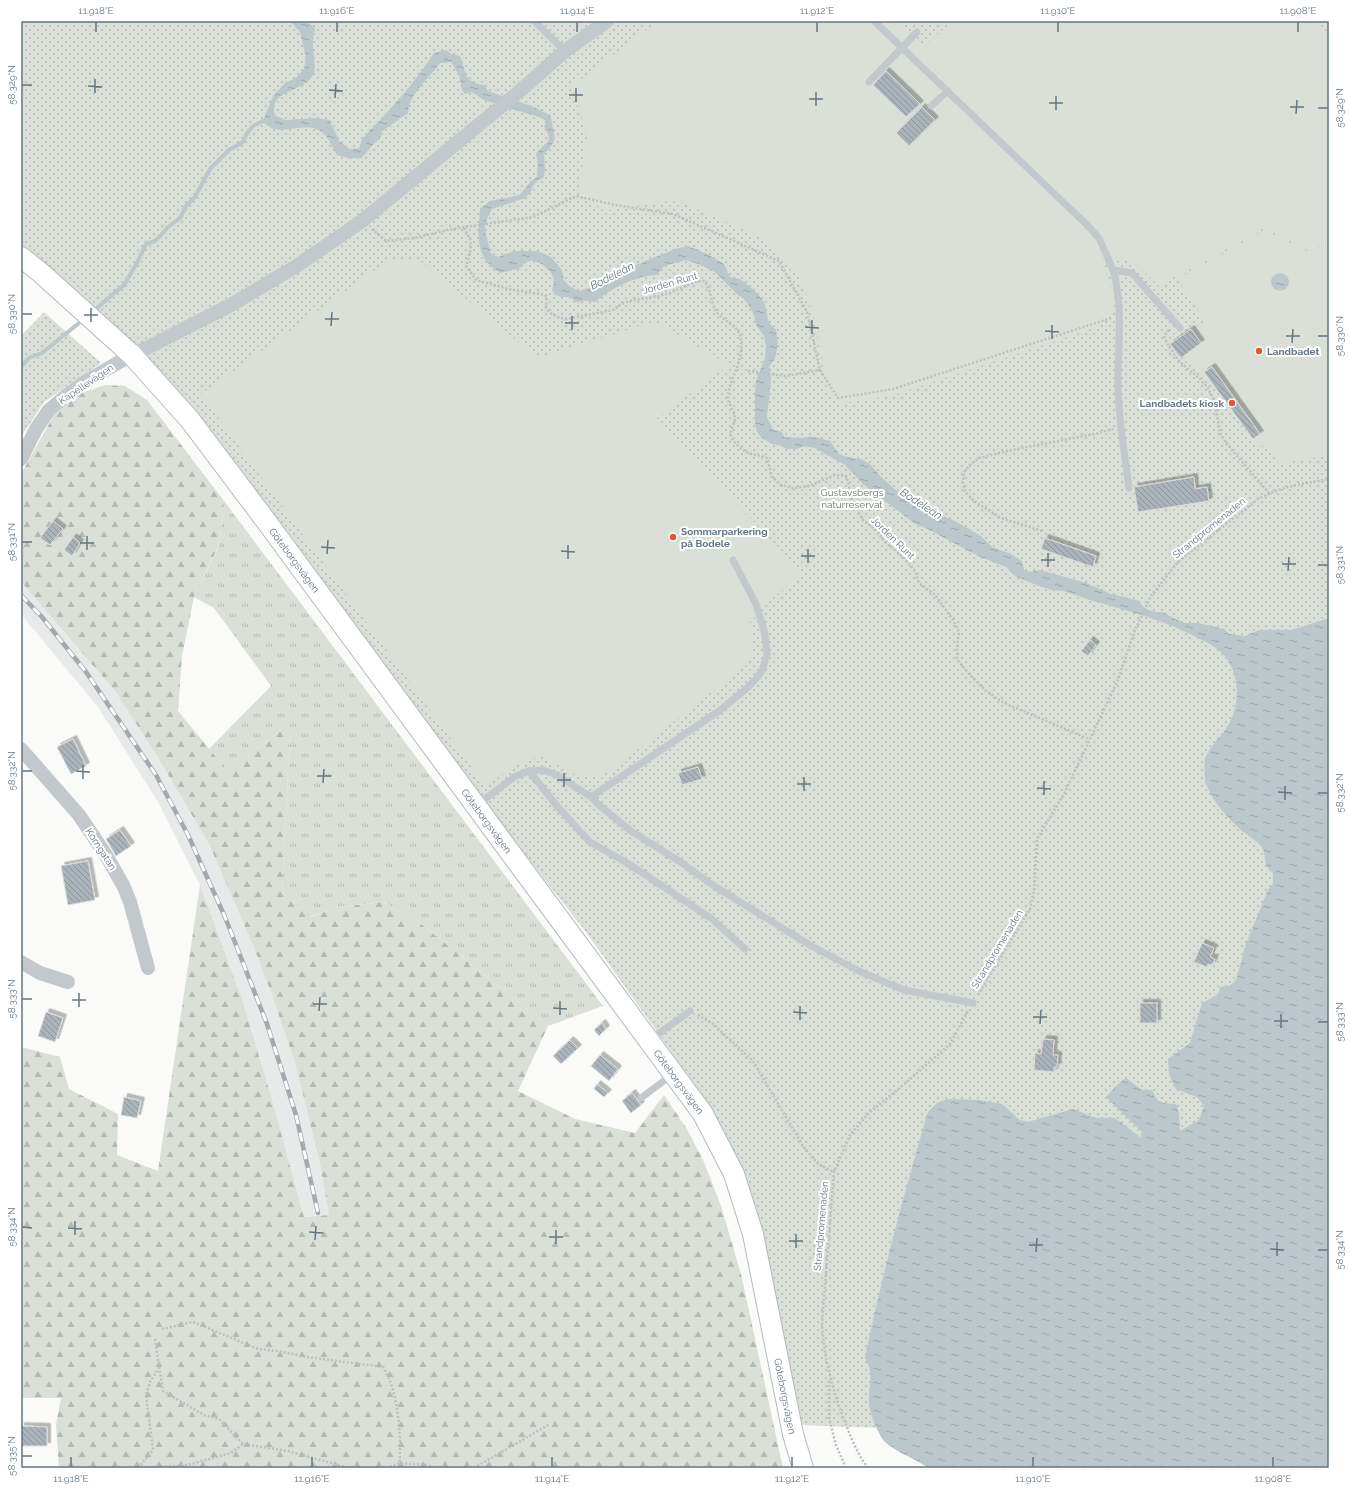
<svg xmlns="http://www.w3.org/2000/svg" width="1350" height="1489" font-family="Raleway,sans-serif">
<defs>
<pattern id="grass-tufts" width="24" height="20" patternUnits="userSpaceOnUse"><rect width="24" height="20" fill="#dadfd7"/><path d="M3 7l-1-3M5 7V3M7 7l1-3M15 17l-1-3M17 17v-4M19 17l1-3" fill="none" stroke="#b4b9b4"/></pattern>
<pattern id="forest-firs" width="22" height="20" patternUnits="userSpaceOnUse"><rect width="22" height="20" fill="#dadfd7"/><path d="M5 1l3.5 6h-7zM16 11l3.5 6h-7z" fill="#b4b9b4"/></pattern>
<pattern id="park-dots" width="8" height="8" patternUnits="userSpaceOnUse"><rect width="8" height="8" fill="#dadfd7"/><path d="M2 2h.1M6 6h.1" fill="none" stroke="#b4b9b4" stroke-width="1.8" stroke-linecap="round"/></pattern>
<pattern id="water-ripples" width="26" height="14" patternUnits="userSpaceOnUse"><rect width="26" height="14" fill="#bbc7cb"/><path d="M2 4q2-2 4 0t4 0M15 11q2-2 4 0t4 0" fill="none" stroke="#9ca6aa"/></pattern>
<pattern id="building-back-hatch" width="6" height="6" patternUnits="userSpaceOnUse"><rect width="6" height="6" fill="#aab3b9"/><path d="M-1 5l2 2M0 0l6 6M5-1l2 2" fill="none" stroke="#8e969c"/></pattern>
<filter id="shadow"><feDropShadow dx="3.5" dy="-3.5" stdDeviation="0" flood-color="#0004"/></filter>
</defs>
<rect width="100%" height="100%" fill="#fafaf8"/>
<!-- built -->
<path fill="#e8e9e9" d="M21,582L115,691L157,756L209,844L252,943L272,995L296,1066L320,1164L329,1215L304,1217L271,1096L242,999L200,885L158,802L98,707L21,614Z"/>
<!-- grass -->
<path fill="url(#grass-tufts)" d="M224,501L603,1006L548,1026L420,923L384,902L338,907L309,917L282,892L290,732H278L229,773L209,749L271,686L214,608L194,597L219,546Z"/>
<!-- forest -->
<path fill="url(#forest-firs)" d="M105,385L125,386L147,400L224,501L219,545L194,597L182,656L178,711L229,773L278,732L290,731L282,892L310,917L338,907L384,902L420,923L548,1026L518,1091L575,1119L635,1133L664,1095L687,1129L704,1162L721,1206L741,1274L783,1468H59L56,1425L61,1398H21V1047L60,1057L69,1089L118,1114L117,1155L158,1171L200,885L242,999L271,1096L304,1217L329,1215L320,1164L296,1066L272,995L252,943L209,844L157,756L115,691L21,582V474L54,415L79,394Z"/>
<!-- park -->
<g fill="url(#park-dots)">
<path d="M21,21H1329V1445L802,1425L762,1229L707,1102L586,932L485,804L155,376L21,257Z"/>
<path d="M44,312L101,363L44,402L21,437V336Z"/>
</g>
<!-- pitch -->
<g fill="#dadfd7">
<path d="M658,21H897L924,47L952,21H1317L1329,35V241L1309,251L1265,228L1175,278L1173,276L1165,281L1167,283L1160,287L1125,255L1122,259L1103,264L1114,297V312L1100,326L894,395L838,404L831,398L827,388L825,371L812,311L798,274L764,239L681,202L669,201L604,211L579,190L587,135L572,86Z"/>
<path d="M1265,230L1309,252L1329,242V286L1324,289L1329,296V455L1279,464L1265,444L1259,448L1253,439L1204,372L1186,361L1182,356L1201,343L1192,330L1205,321L1177,279Z"/>
<path d="M390,259H418L538,358L655,321L729,365L656,419L802,572L770,601L749,623L754,645L748,664L609,772L594,777L578,776L540,756L516,765L485,786L201,394Z"/>
</g>
<!-- water -->
<g fill="url(#water-ripples)">
<path d="M290,21C302,21 308,20 315,29C309,45 318,65 313,75C305,90 280,89 274,105C274,108 274,112 274,115L286,120L317,118L329,120L340,142L350,149L359,148L362,139C388,112 414,84 434,53L446,50L451,54L460,56C467,74 463,82 484,85L488,91L534,107L551,116C551,125 557,135 553,143C551,147 547,151 544,154L545,169L544,177L537,181L533,186L531,192L525,198L492,209C480,230 487,234 491,254L498,257L514,251H538L551,257L562,270L564,281L571,287L579,291L603,283L634,266L675,249L688,246L707,254L724,264L730,277L740,279L755,291L764,302L769,323L776,330L778,344L775,359L769,367L771,380L767,417L773,429L782,432L784,437L798,438L815,437L830,441L839,454L850,458L861,459L870,464L880,476L907,500L936,510L946,517L962,525L981,536L992,547L1011,554L1022,561L1024,570L1031,572L1040,570L1086,583L1111,594L1140,601L1141,606L1151,611L1164,613L1183,623H1198L1224,629L1229,634L1245,636L1259,630H1292L1329,618V1468H928C915,1458 897,1453 885,1442C879,1437 869,1411 869,1403C868,1385 875,1375 865,1358C881,1279 902,1202 924,1125L928,1112L937,1103L947,1099L979,1100L1002,1104L1020,1120L1028,1122L1073,1109L1096,1118H1115L1140,1137L1144,1134L1106,1097L1117,1085L1126,1078L1142,1090H1152C1159,1105 1161,1103 1176,1104L1179,1113L1180,1131L1199,1120L1204,1106L1197,1097L1176,1089L1169,1075L1168,1059L1190,1043L1202,1003L1219,994L1220,987L1230,986L1236,980L1246,944L1267,892L1273,883V873C1261,863 1268,856 1261,846C1256,840 1246,835 1240,829C1228,818 1213,802 1207,786C1205,783 1205,778 1205,774C1202,750 1215,746 1227,727C1241,706 1241,671 1221,652C1213,645 1202,640 1192,635C1151,614 1107,607 1064,591L1052,590L1039,586L1015,576L1006,567L978,556L928,529L914,523L863,484L845,465L815,448L803,446L797,449H787L779,445L772,444L762,438L757,432L755,424V394L756,381L765,358L766,347L764,336L756,325L754,314L746,301L737,294L715,272L698,264L686,260L671,264L663,267L657,275C635,276 613,287 595,302L586,301L575,302L571,297H562L555,295L552,290C553,288 554,284 554,281C554,271 538,259 529,261C524,262 522,266 519,269L512,270L500,273C474,257 478,235 480,209L490,201L508,198L521,194L531,181L537,177L538,162L536,154L540,149L549,140L548,134L544,126L547,122L542,118L484,100L472,92L465,94L462,90L459,75L451,62L440,63C429,79 410,92 408,113L381,132L380,139L374,143L368,151L361,158H348L337,155C333,149 329,138 324,134C307,116 279,142 263,121L273,96L285,83L296,78L304,69L306,58L302,40L300,32Z"/>
<circle cx="1280" cy="282" r="9"/>
</g>
<g fill="none" stroke-linecap="round" stroke-linejoin="round">
<!-- stream -->
<g stroke="#bbc7cb" stroke-width="4">
<path d="M98,307L124,285L137,263L146,244L155,241L161,235L168,227L180,218L186,206L195,197L210,169L229,150L243,142L247,133L253,126L263,121L268,122"/>
<path d="M21,367L29,358L42,353L79,323"/>
</g>
</g>
<!-- building -->
<g fill="url(#building-back-hatch)" stroke="#dcdcda" filter="url(#shadow)">
<path d="M886,71L920,104L906,117L873,85Z"/>
<path d="M922,107L935,120L909,146L896,133Z"/>
<path d="M1191,329L1201,343L1181,358L1170,344Z"/>
<path d="M1212,367L1260,434L1253,439L1204,372Z"/>
<path d="M1194,477L1195,489L1207,487L1209,501L1138,512L1134,487Z"/>
<path d="M53,521L63,529L50,545L40,538Z"/>
<path d="M73,537L80,543L72,556L64,550Z"/>
<path d="M1045,538L1096,556L1093,567L1041,549Z"/>
<path d="M1090,640L1096,645L1088,656L1081,651Z"/>
<path d="M73,739L86,766L71,774L57,747Z"/>
<path d="M698,767L702,779L682,785L678,773Z"/>
<path d="M120,830L131,846L116,856L106,839Z"/>
<path d="M88,861L95,900L68,905L61,866Z"/>
<path d="M1202,943L1214,948L1210,957L1215,959L1212,965L1208,964L1207,967L1194,962Z"/>
<rect x="1140" y="1003" width="17" height="20"/>
<path d="M46,1012L63,1018L55,1042L38,1036Z"/>
<path d="M602,1023L606,1029L599,1036L594,1030Z"/>
<path d="M1043,1039L1054,1040L1053,1055H1058L1057,1067H1054V1072L1034,1070L1035,1053L1041,1054Z"/>
<path d="M570,1040L578,1048L561,1064L553,1056Z"/>
<path d="M600,1055L618,1069L609,1081L591,1066Z"/>
<path d="M597,1084L608,1093L604,1097L594,1089Z"/>
<path d="M632,1093L641,1105L631,1113L622,1101Z"/>
<path d="M124,1097L141,1101L137,1118L121,1115Z"/>
<path d="M21,1426L47,1427V1446H21Z"/>
</g>
<g fill="none" stroke-linecap="round" stroke-linejoin="round">
<defs>
<g id="secondary">
<path id="s1" d="M21,257L41,273L132,355L190,420L266,521L703,1114L734,1174L753,1234L793,1434L803,1468"/>
</g>
</defs>
<!-- secondary casing -->
<use href="#secondary" stroke="#b3babf" stroke-width="22"/>
<!-- path -->
<g stroke="#bbbfc2" stroke-width="2.5" stroke-dasharray="2 2" stroke-linecap="butt">
<path d="M464,228L470,239L471,249L466,266L476,280L513,290L541,294L546,296C547,300 546,304 546,307C549,315 559,318 566,319L613,310L620,305L629,301L659,296L670,293L697,281H704C713,292 710,304 718,314C727,324 740,325 741,341C744,362 729,378 728,398C728,404 735,411 735,418C735,424 730,429 731,435C731,441 744,452 749,453C756,456 761,455 767,458L772,477L781,485L793,488L809,486L835,475L846,476L849,485L850,496L863,520L876,530L884,541L904,558L915,571L919,583L935,595L953,620L959,632L957,645V659L969,674L985,690L1004,703L1089,739"/>
<path d="M372,229L386,241L414,238L452,229L533,217L576,196L615,205L673,214L779,261L807,312L820,370L838,398L893,389L1111,318"/>
<path d="M1169,330L1164,336L1169,347L1179,361L1200,379L1208,388L1215,402L1220,433L1226,443L1269,493"/>
<path d="M748,371L786,376L820,370"/>
<path d="M1042,531L1001,518L974,501L965,491L963,482L964,472L970,465L979,458L1007,451L1094,434L1113,429"/>
<path d="M978,995L1030,909L1034,891L1037,839L1064,794L1117,682L1135,630L1151,596L1178,562L1258,499C1282,486 1302,484 1329,479"/>
<path d="M698,1015L713,1024L753,1061L803,1146L818,1164L834,1172"/>
<path d="M162,1329L193,1322L258,1349L277,1351L308,1357L383,1367C399,1392 402,1439 399,1468"/>
<path d="M155,1339L163,1391L204,1415L219,1419L243,1444"/>
<path d="M829,1381V1418L836,1445L846,1468"/>
<path d="M138,1468L153,1450L146,1395L150,1382L159,1368"/>
<path d="M141,1468L187,1465L231,1453L243,1444L288,1451L349,1468"/>
<path d="M386,1468L400,1463L426,1465L438,1468"/>
<path d="M474,1468L550,1424"/>
<path d="M868,1468C859,1456 852,1441 847,1427C833,1393 824,1359 822,1323L834,1172L850,1135L869,1113L908,1081L950,1044L968,1011"/>
</g>
<!-- lane -->
<g stroke="#c3c8cc" stroke-width="7">
<path d="M534,21L565,51"/>
<path d="M874,21L1086,224L1099,238L1113,270L1132,273L1180,328"/>
<path d="M869,82L917,32"/>
<path d="M931,106L948,91"/>
<path d="M1113,270C1124,307 1117,351 1118,389C1119,422 1125,455 1129,488"/>
<path d="M529,771L557,806L590,842L629,864L712,919L745,949"/>
<path d="M591,797L719,711L746,689L755,680L762,671L767,655L765,634L756,604L733,560"/>
<path d="M477,805L514,777L529,771L543,770L557,775L591,797L600,806L631,831L682,863L711,884L813,947L861,972L904,990L973,1003"/>
<path d="M650,1040L690,1011"/>
<path d="M641,1098L673,1074"/>
</g>
<!-- street -->
<g stroke="#c3c8cc" stroke-width="14">
<path d="M21,459L36,429L49,410L62,399L83,383L121,361L229,306L295,267L362,221L521,90L565,51L607,21"/>
<path d="M21,749L79,815L106,855L124,887L130,902L148,968"/>
<path d="M21,962L40,973L68,982"/>
</g>
<!-- secondary -->
<use href="#secondary" stroke="#fff" stroke-width="20"/>
<defs>
<path id="rail" d="M21,595L42,617L86,672L156,775L188,835L225,917L267,1024L296,1115L318,1213"/>
</defs>
<!-- rail casing -->
<use href="#rail" stroke="#a2aab0" stroke-width="4.5"/>
<!-- rail -->
<use href="#rail" stroke="#fff" stroke-width="3" stroke-dasharray="9" stroke-linecap="butt"/>
</g>
<!-- ticks -->
<path fill="none" stroke="#657683" stroke-width="1.5" d="M96,32V22M337,32V22M577,32V22M817,32V22M1058,32V22M1298,32V22M22,85H32M88,86L102,87M329,90L343,91M95,93V79M569,95H583M335,98L336,84M809,99H823M576,102V88M1049,103H1063M816,106V92M1290,107H1304M1318,108H1328M1056,110V96M1296,114L1297,100M22,314H32M84,315H98M325,319H339M91,322V308M565,323H579M331,326L332,312M805,327L819,328M572,330V316M1045,331L1059,332M812,334V320M1286,336H1300M1318,336H1328M1052,339V325M1292,343L1293,329M22,542H32M80,543H94M321,547L335,548M87,550V536M561,551L575,552M327,554L328,540M801,556H815M568,559V545M1041,560H1055M808,563V549M1282,564H1296M1318,565H1328M1048,567V553M1288,571L1289,557M22,771H32M76,771L90,772M317,776H331M83,779V765M557,780H571M323,783L324,769M797,784H811M564,787V773M1037,788L1051,789M804,791V777M1278,792L1292,793M1318,793H1328M1044,795V781M1285,800V786M22,999H32M72,1000H86M313,1004H327M79,1007V993M553,1008L567,1009M319,1011L320,997M793,1012L807,1013M560,1015V1001M1033,1017H1047M800,1020V1006M1274,1021H1288M1318,1022H1328M1040,1024L1041,1010M1281,1028V1014M22,1227L32,1228M68,1228L82,1229M309,1232L323,1233M75,1235V1221M549,1237H563M315,1240L316,1226M789,1241H803M556,1244V1230M1029,1245H1043M796,1248V1234M1270,1249L1284,1250M1318,1250H1328M1036,1252L1037,1238M1277,1256V1242M22,1456H32M71,1467V1457M312,1467V1457M552,1467V1457M792,1467V1457M1033,1467V1457M1273,1467V1457"/>
<!-- markers -->
<g fill="#e4572e" stroke="#fff" stroke-width="1.5">
<circle cx="1259" cy="351" r="4"/>
<circle cx="1232" cy="403" r="4"/>
<circle cx="673" cy="537" r="4"/>
</g>
<g text-anchor="middle" dominant-baseline="central" stroke-width="4" stroke-linejoin="round" paint-order="stroke">
<!-- street labels -->
<g font-size="10" fill="#657683" stroke="#fff">
<text transform="translate(670 283) rotate(-16)">Jorden Runt</text>
<text transform="translate(86 384) rotate(-34)">Kapellevägen</text>
<text transform="translate(1209 528) rotate(-39)">Strandpromenaden</text>
<text transform="translate(893 538) rotate(44)">Jorden Runt</text>
<text stroke="none"><textPath href="#s1" startOffset="410">Göteborgsvägen</textPath></text>
<text stroke="none"><textPath href="#s1" startOffset="734">Göteborgsvägen</textPath></text>
<text transform="translate(101 849) rotate(57)">Korngatan</text>
<text transform="translate(997 949) rotate(-59)">Strandpromenaden</text>
<text stroke="none"><textPath href="#s1" startOffset="1058">Göteborgsvägen</textPath></text>
<text transform="translate(821 1226) rotate(-85)">Strandpromenaden</text>
<text stroke="none"><textPath href="#s1" startOffset="1394">Göteborgsvägen</textPath></text>
</g>
<!-- poi labels -->
<g font-size="10" font-weight="bold" fill="#657683" stroke="#fff" text-anchor="start">
<text x="1267" y="351">Landbadet</text>
<text x="1224" y="403" text-anchor="end">Landbadets kiosk</text>
<text x="681" y="531">Sommarparkering<tspan x="681" dy="12">på Bodele</tspan></text>
</g>
<!-- park labels -->
<g font-size="10" fill="#687a64" stroke="#fff">
<text x="852" y="492">Gustavsbergs<tspan x="852" dy="12">naturreservat</tspan></text>
</g>
<!-- water labels -->
<g font-size="11" font-style="italic" fill="#60757c" stroke="#fff">
<text transform="translate(612 276) rotate(-27)">Bodeleån</text>
<text transform="translate(921 504) rotate(33)">Bodeleån</text>
</g>
</g>
<!-- border -->
<rect width="1350" height="1489" fill="none" stroke="#ffffff" stroke-width="44"/>
<rect x="22" y="22" width="1306" height="1445" fill="none" stroke="#657683" stroke-width="1.5"/>
<g font-size="10" text-anchor="middle" fill="#657683">
<text x="96" y="14">11.918°E</text>
<text x="337" y="14">11.916°E</text>
<text x="577" y="14">11.914°E</text>
<text x="817" y="14">11.912°E</text>
<text x="1058" y="14">11.910°E</text>
<text x="1298" y="14">11.908°E</text>
<text transform="translate(11 85) rotate(-90)" y="4">58.329°N</text>
<text transform="translate(1339 108) rotate(-90)" y="4">58.329°N</text>
<text transform="translate(11 314) rotate(-90)" y="4">58.330°N</text>
<text transform="translate(1339 336) rotate(-90)" y="4">58.330°N</text>
<text transform="translate(11 542) rotate(-90)" y="4">58.331°N</text>
<text transform="translate(1339 565) rotate(-90)" y="4">58.331°N</text>
<text transform="translate(11 771) rotate(-90)" y="4">58.332°N</text>
<text transform="translate(1339 793) rotate(-90)" y="4">58.332°N</text>
<text transform="translate(11 999) rotate(-90)" y="4">58.333°N</text>
<text transform="translate(1339 1022) rotate(-90)" y="4">58.333°N</text>
<text transform="translate(11 1227) rotate(-90)" y="4">58.334°N</text>
<text transform="translate(1339 1250) rotate(-90)" y="4">58.334°N</text>
<text transform="translate(11 1456) rotate(-90)" y="4">58.335°N</text>
<text x="71" y="1482">11.918°E</text>
<text x="312" y="1482">11.916°E</text>
<text x="552" y="1482">11.914°E</text>
<text x="792" y="1482">11.912°E</text>
<text x="1033" y="1482">11.910°E</text>
<text x="1273" y="1482">11.908°E</text>
</g>
</svg>
